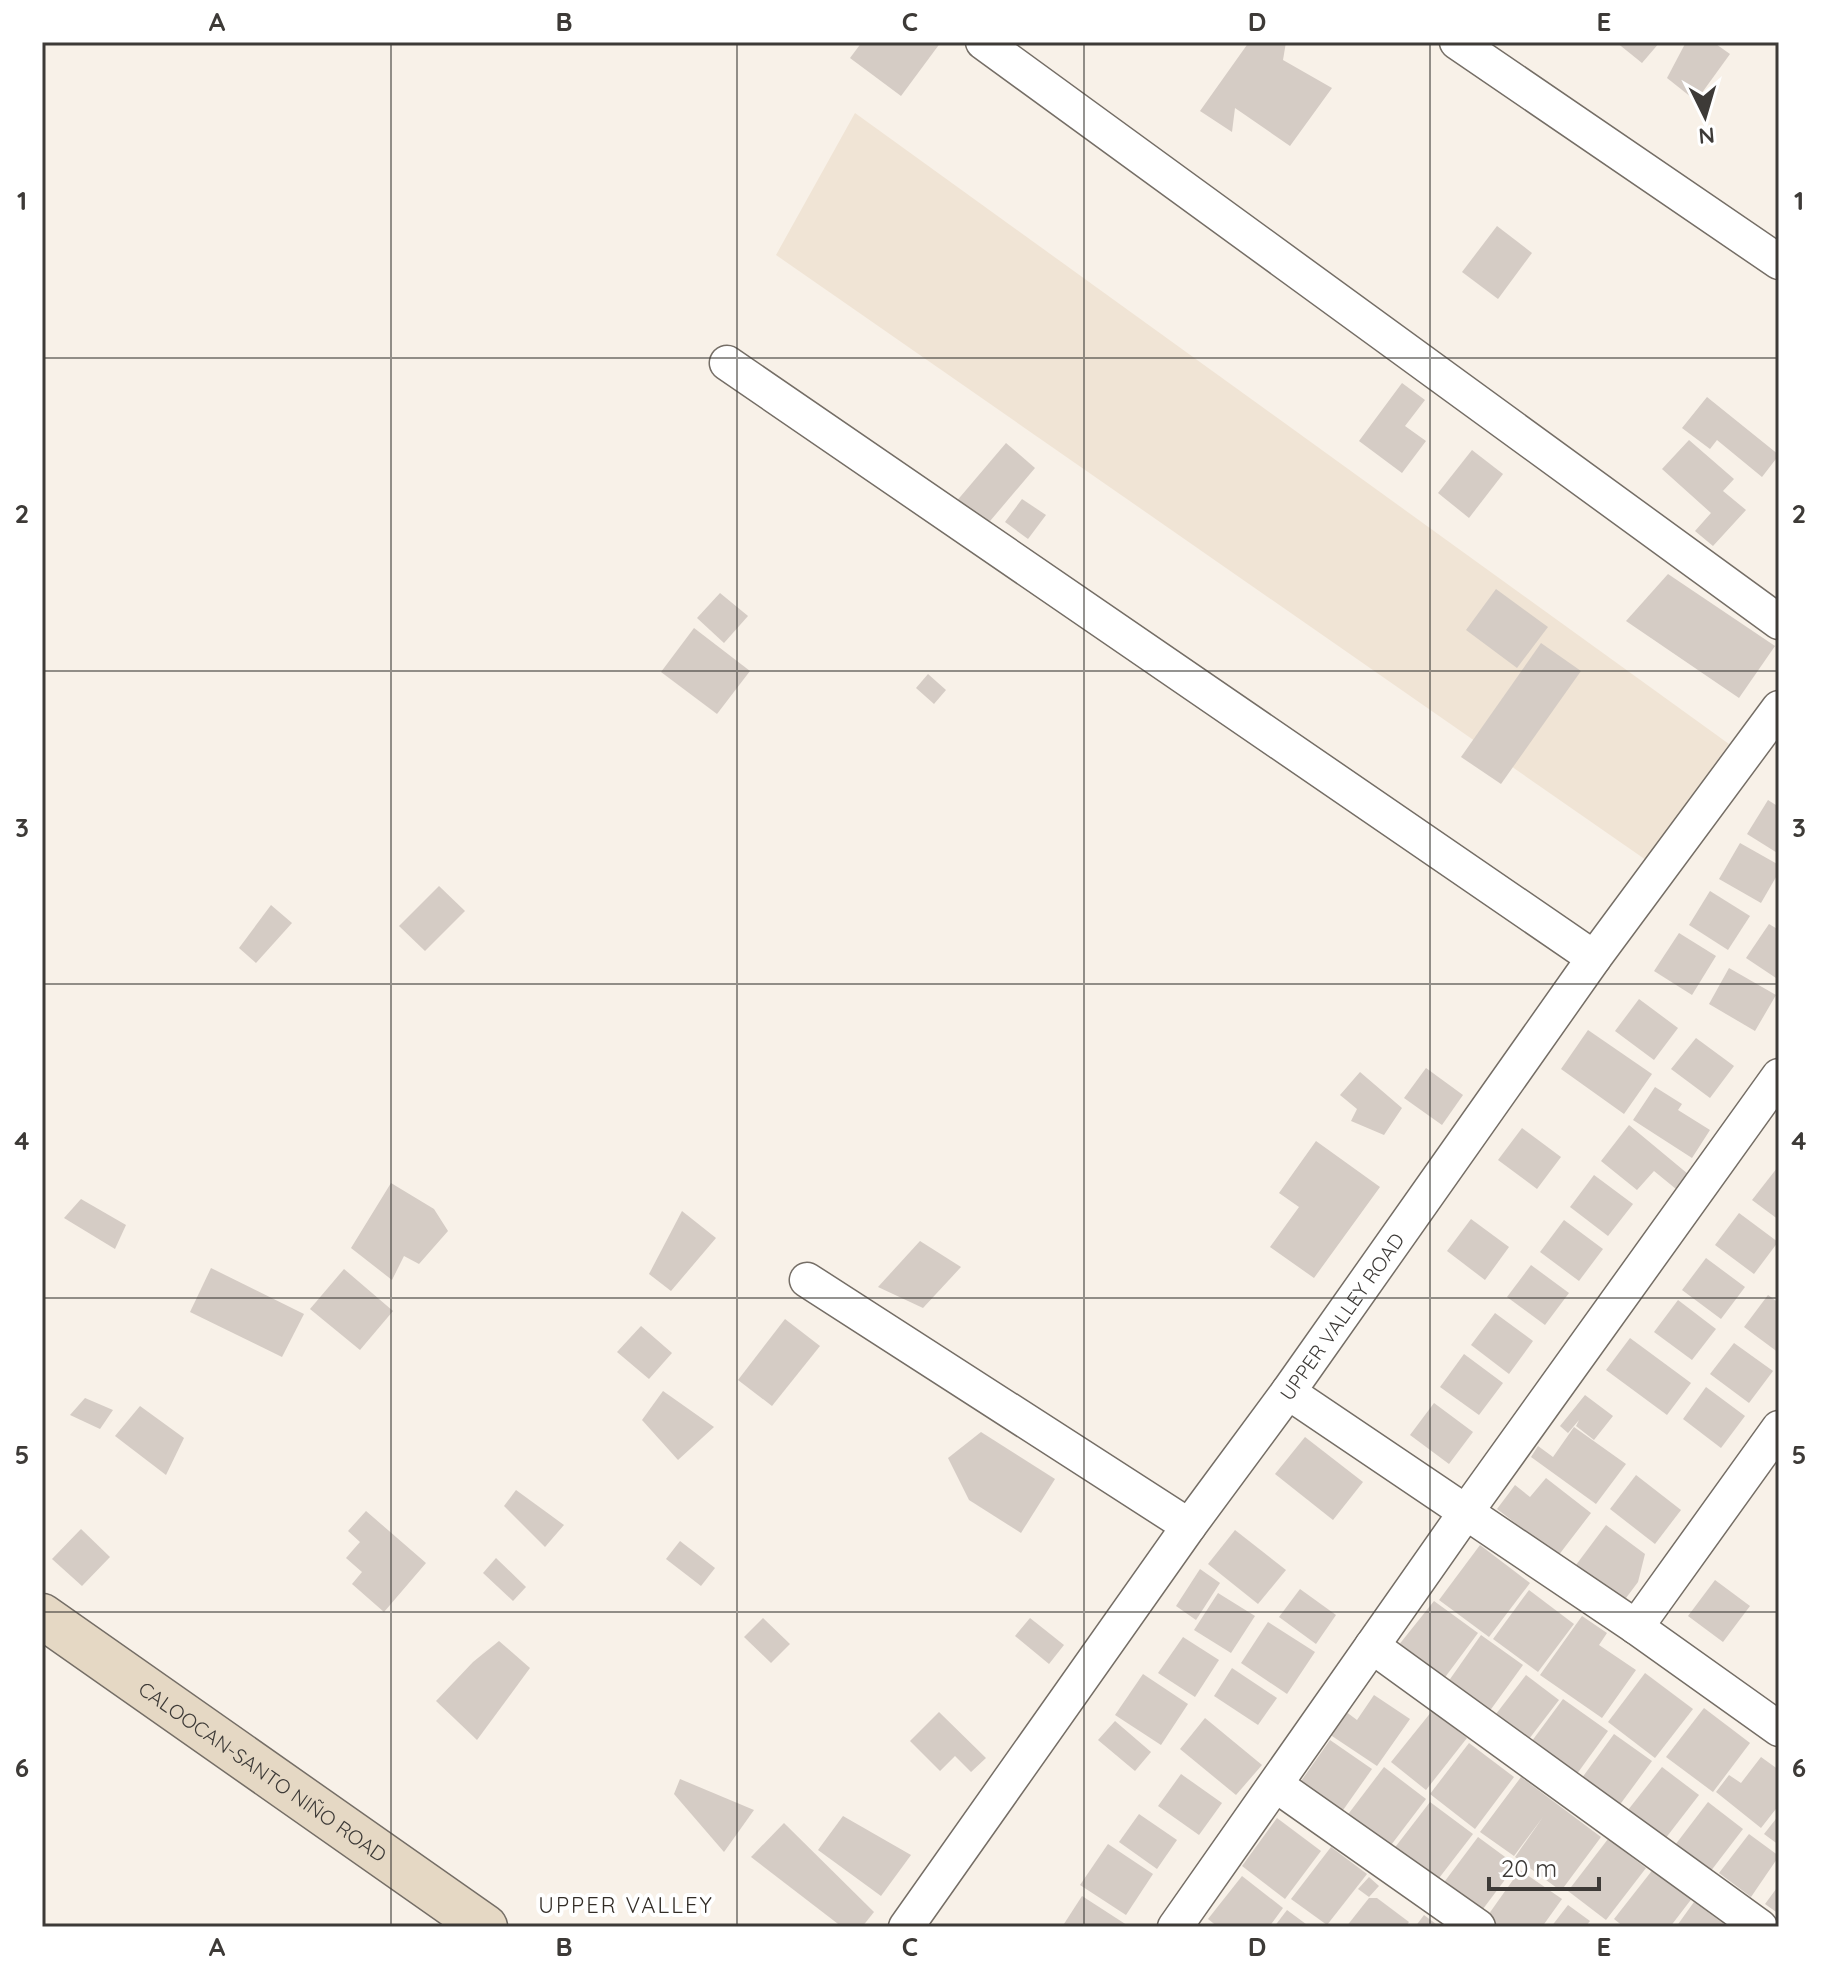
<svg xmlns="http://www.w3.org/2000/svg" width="1821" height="1969" font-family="Quicksand,sans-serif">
<rect width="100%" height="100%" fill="#f8f1e8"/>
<!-- built -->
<path fill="#f0e4d5" d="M855,113L1729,744L1646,860L776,255Z"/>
<!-- building -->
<g fill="#d5ccc5">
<path d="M862,42H941L901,96L850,58Z"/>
<path d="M1249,42H1286L1283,60L1332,88L1290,146L1235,108L1232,132L1200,111Z"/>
<path d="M1616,42H1660L1642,63Z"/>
<path d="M1686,42H1713L1730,54L1696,101L1667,78Z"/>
<path d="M1497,226L1532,253L1498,299L1462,272Z"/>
<path d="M1402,383L1425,400L1405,426L1426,441L1402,473L1359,441Z"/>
<path d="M1707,397L1779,455L1762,477L1717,440L1710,449L1682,428Z"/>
<path d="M1689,440L1734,479L1723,491L1746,510L1713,546L1695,531L1711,513L1662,469Z"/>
<path d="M1006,443L1035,468L985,527L955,503Z"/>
<path d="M1472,450L1503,474L1469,518L1438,493Z"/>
<path d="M1022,499L1046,515L1028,539L1005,522Z"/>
<path d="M1668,574L1775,646L1739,698L1626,621Z"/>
<path d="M1496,589L1548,627L1517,668L1466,630Z"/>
<path d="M720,593L748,616L724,643L697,618Z"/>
<path d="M694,628L750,671L717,714L661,672Z"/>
<path d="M1541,643L1581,671L1501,784L1461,757Z"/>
<path d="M928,674L946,690L934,704L916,688Z"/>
<path d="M1768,800L1779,807V854L1747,834Z"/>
<path d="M1740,843L1779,865V872L1761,903L1719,879Z"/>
<path d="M439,886L465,911L425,951L399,926Z"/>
<path d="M1710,891L1750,916L1728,950L1689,925Z"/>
<path d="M271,905L292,923L256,963L239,948Z"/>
<path d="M1769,924L1779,930V980L1746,958Z"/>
<path d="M1679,933L1716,956L1692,995L1654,971Z"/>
<path d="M1729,968L1776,995L1755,1031L1709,1004Z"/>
<path d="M1639,999L1678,1028L1654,1060L1615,1031Z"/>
<path d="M1588,1030L1652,1074L1624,1114L1561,1069Z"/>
<path d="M1696,1038L1734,1066L1710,1098L1671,1069Z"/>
<path d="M1426,1068L1463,1095L1442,1125L1404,1098Z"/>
<path d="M1360,1072L1402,1108L1384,1135L1351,1121L1357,1109L1340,1095Z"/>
<path d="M1655,1087L1682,1104L1678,1110L1710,1130L1692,1158L1633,1120Z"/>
<path d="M1629,1125L1688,1174L1676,1189L1654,1171L1637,1190L1601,1161Z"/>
<path d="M1522,1128L1561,1157L1537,1189L1498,1160Z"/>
<path d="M1316,1141L1380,1187L1314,1278L1270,1247L1299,1207L1279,1193Z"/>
<path d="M1777,1168L1779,1170V1220L1752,1200Z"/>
<path d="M1594,1175L1633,1204L1608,1236L1570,1207Z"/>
<path d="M391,1183L434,1209L448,1231L419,1264L404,1256L392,1280L351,1248Z"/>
<path d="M81,1199L126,1225L115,1249L64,1218Z"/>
<path d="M682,1211L716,1238L671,1291L649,1274Z"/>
<path d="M1739,1213L1778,1242L1754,1274L1715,1245Z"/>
<path d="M1471,1219L1509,1247L1485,1280L1447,1251Z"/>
<path d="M1564,1220L1603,1249L1579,1281L1540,1252Z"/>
<path d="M920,1241L961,1267L923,1308L878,1287Z"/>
<path d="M1706,1258L1745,1287L1721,1319L1682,1290Z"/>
<path d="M1531,1265L1569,1293L1545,1325L1507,1297Z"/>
<path d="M211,1268L304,1314L282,1357L190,1312Z"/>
<path d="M344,1269L393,1311L360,1350L310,1309Z"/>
<path d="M1768,1295L1779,1303V1353L1744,1327Z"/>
<path d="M1678,1300L1716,1329L1692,1360L1654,1332Z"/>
<path d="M1495,1313L1533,1341L1509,1374L1471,1345Z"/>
<path d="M785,1319L820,1346L772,1406L738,1380Z"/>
<path d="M641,1326L672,1353L649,1379L617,1352Z"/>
<path d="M1630,1338L1691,1383L1667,1415L1606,1370Z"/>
<path d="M1734,1343L1773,1371L1749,1403L1710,1374Z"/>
<path d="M1464,1354L1503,1383L1479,1415L1440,1387Z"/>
<path d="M1706,1387L1745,1416L1721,1448L1683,1419Z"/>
<path d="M663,1391L714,1427L678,1460L642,1420Z"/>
<path d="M1585,1395L1613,1416L1594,1440L1576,1426L1579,1420L1568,1433L1560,1426Z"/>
<path d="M85,1398L113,1410L100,1429L70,1415Z"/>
<path d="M1434,1403L1473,1432L1449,1464L1410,1435Z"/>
<path d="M140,1406L184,1438L166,1475L115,1436Z"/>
<path d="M1574,1427L1626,1464L1596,1504L1531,1457L1538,1446L1553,1457Z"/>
<path d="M981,1432L1055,1479L1021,1533L969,1500L948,1458Z"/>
<path d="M1305,1437L1363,1482L1333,1520L1275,1474Z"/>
<path d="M1636,1475L1681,1510L1655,1544L1610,1509Z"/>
<path d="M1546,1478L1591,1513L1558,1556L1497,1509L1515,1485L1530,1497Z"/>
<path d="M516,1490L564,1525L545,1547L504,1506Z"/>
<path d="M366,1511L426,1563L384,1612L352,1584L362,1572L346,1558L360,1542L348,1531Z"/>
<path d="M1606,1525L1645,1554L1638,1582L1617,1610L1570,1573Z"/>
<path d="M81,1529L110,1557L82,1586L52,1559Z"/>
<path d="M1235,1530L1286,1570L1258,1604L1208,1564Z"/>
<path d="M680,1541L715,1568L701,1586L666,1559Z"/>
<path d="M1480,1545L1530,1583L1489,1637L1439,1600Z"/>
<path d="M496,1558L526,1587L513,1601L483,1573Z"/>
<path d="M1200,1569L1220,1583L1196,1620L1176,1606Z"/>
<path d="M1715,1580L1750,1606L1723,1642L1688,1616Z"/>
<path d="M1300,1589L1336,1615L1316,1644L1279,1617Z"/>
<path d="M1529,1590L1574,1624L1538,1672L1493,1639Z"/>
<path d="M1218,1593L1255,1616L1231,1653L1194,1630Z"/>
<path d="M1434,1601L1478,1633L1443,1680L1398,1646Z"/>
<path d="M1582,1616L1607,1633L1599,1645L1636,1670L1602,1718L1540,1675Z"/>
<path d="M763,1618L790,1644L771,1663L744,1637Z"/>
<path d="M1030,1618L1064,1645L1049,1664L1015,1636Z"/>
<path d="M1268,1622L1315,1652L1287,1694L1241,1663Z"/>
<path d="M1481,1635L1523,1665L1489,1712L1448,1682Z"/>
<path d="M1183,1637L1219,1660L1195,1697L1158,1673Z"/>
<path d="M499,1641L530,1668L477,1740L436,1701L473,1662Z"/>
<path d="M1232,1668L1277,1698L1258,1725L1214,1696Z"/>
<path d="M1645,1673L1693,1709L1655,1758L1608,1722Z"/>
<path d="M1143,1674L1188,1704L1161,1745L1115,1715Z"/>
<path d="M1526,1675L1559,1700L1529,1739L1496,1714Z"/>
<path d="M1374,1695L1410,1719L1377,1766L1329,1734L1345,1711L1357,1720Z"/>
<path d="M1563,1699L1608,1731L1574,1778L1529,1745Z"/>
<path d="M1704,1708L1750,1743L1713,1792L1666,1757Z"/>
<path d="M1432,1711L1467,1738L1426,1790L1391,1762Z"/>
<path d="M939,1712L986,1758L971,1772L955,1756L940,1771L910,1741Z"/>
<path d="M1205,1718L1262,1765L1236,1795L1180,1749Z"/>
<path d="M1115,1721L1151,1752L1135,1771L1098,1740Z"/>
<path d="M1614,1734L1652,1761L1616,1810L1579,1782Z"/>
<path d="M1330,1740L1372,1769L1341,1813L1299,1784Z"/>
<path d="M1469,1743L1514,1777L1475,1829L1430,1794Z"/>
<path d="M1761,1757L1779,1770V1805L1761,1828L1716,1792L1729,1775L1741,1783Z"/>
<path d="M1384,1767L1426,1799L1385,1853L1343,1821Z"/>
<path d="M1662,1767L1699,1795L1665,1839L1628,1810Z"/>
<path d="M1181,1774L1222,1803L1199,1835L1158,1806Z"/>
<path d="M1521,1777L1601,1837L1561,1891L1515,1857L1543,1817L1514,1856L1480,1832Z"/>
<path d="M680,1779L754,1810L724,1852L674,1794Z"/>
<path d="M1430,1802L1473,1834L1436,1882L1393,1850Z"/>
<path d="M1708,1802L1743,1829L1707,1876L1672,1849Z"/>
<path d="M1139,1814L1177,1840L1157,1869L1119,1842Z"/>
<path d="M1779,1815V1845L1764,1834Z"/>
<path d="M843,1816L911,1855L881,1896L818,1850Z"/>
<path d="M1277,1818L1321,1851L1285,1899L1242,1866Z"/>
<path d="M784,1823L874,1912L862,1927H842L751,1857Z"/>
<path d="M1749,1834L1779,1856L1751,1897L1719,1873Z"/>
<path d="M1478,1837L1516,1865L1480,1913L1442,1885Z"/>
<path d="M1608,1839L1646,1868L1606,1920L1568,1891Z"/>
<path d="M1108,1844L1153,1874L1126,1915L1080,1885Z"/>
<path d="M1331,1847L1367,1874L1327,1925L1291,1899Z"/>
<path d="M1654,1868L1693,1897L1670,1927H1624L1614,1919Z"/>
<path d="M1520,1870L1562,1899L1542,1927H1500L1486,1918Z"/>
<path d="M1242,1876L1283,1908L1269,1927H1218L1208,1919Z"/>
<path d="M1369,1877L1379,1886L1369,1897L1358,1889Z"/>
<path d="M1779,1885V1914L1765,1904Z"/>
<path d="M1082,1896L1130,1927H1062Z"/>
<path d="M1369,1898H1377L1409,1922L1405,1927H1346Z"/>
<path d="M1694,1902L1728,1927H1676Z"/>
<path d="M1568,1905L1590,1921L1585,1927H1551Z"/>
<path d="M1287,1910L1310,1927H1274Z"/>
<path d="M1424,1915L1440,1927H1415Z"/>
</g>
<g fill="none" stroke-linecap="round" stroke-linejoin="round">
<defs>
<g id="street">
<path d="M983,42L1779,622"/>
<path d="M1457,42L1779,262"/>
<path d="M727,363L1594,958"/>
<path d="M807,1280L1189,1526"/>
<path d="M1288,1392L1636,1627L1779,1729"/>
<path d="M1636,1627L1779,1428"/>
<path d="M1372,1646L1760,1927"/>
<path d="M1276,1785L1478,1927"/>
<path id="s1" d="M906,1927L1189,1526L1288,1392L1594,958L1779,708"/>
<path d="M1175,1927L1466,1512L1779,1076"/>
</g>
<g id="secondary">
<path id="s2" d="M42,1616L485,1927"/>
</g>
</defs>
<!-- street casing -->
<use href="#street" stroke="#756e66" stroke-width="37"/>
<!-- secondary casing -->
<use href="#secondary" stroke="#756e66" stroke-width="47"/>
<!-- street -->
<use href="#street" stroke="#fff" stroke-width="34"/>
<!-- secondary -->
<use href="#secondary" stroke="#e5d8c4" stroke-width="44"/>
</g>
<!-- grid -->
<path fill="none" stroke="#3d3a37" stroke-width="2" stroke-opacity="0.55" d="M391,42V1927M737,42V1927M1084,42V1927M1430,42V1927M42,358H1779M42,671H1779M42,984H1779M42,1298H1779M42,1612H1779"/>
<g text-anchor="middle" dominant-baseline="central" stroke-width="8" stroke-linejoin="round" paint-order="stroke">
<!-- street labels -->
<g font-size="20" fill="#3d3a37" stroke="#fff">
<text stroke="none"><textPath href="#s1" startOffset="750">UPPER VALLEY ROAD</textPath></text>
<text stroke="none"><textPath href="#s2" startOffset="270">CALOOCAN-SANTO NIÑO ROAD</textPath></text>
</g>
<!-- neighbourhood labels -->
<g font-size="22" letter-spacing="2" fill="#322c26" stroke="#fff">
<text x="626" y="1905">UPPER VALLEY</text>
</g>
</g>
<!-- border -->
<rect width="1821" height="1969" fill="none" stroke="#ffffff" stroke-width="88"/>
<!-- north arrow -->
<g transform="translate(1705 116) rotate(175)" stroke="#ffffff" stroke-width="6" paint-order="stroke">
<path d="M0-6L14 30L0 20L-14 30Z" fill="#3d3a37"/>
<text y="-12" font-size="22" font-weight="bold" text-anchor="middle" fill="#3d3a37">N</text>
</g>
<!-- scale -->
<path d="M1489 1877v12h110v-12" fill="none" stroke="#3d3a37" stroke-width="4"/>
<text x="1501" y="1877" font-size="24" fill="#3d3a37" stroke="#ffffff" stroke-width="6" paint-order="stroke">20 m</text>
<rect x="44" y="44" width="1733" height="1881" fill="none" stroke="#3d3a37" stroke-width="3"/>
<g font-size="26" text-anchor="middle" font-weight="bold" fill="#3d3a37">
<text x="217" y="31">A</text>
<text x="564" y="31">B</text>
<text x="910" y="31">C</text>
<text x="1257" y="31">D</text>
<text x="1604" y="31">E</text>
<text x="22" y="210">1</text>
<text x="1799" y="210">1</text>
<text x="22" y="523">2</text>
<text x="1799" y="523">2</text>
<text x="22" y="837">3</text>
<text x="1799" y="837">3</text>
<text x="22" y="1150">4</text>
<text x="1799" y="1150">4</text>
<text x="22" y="1464">5</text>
<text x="1799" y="1464">5</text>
<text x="22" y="1777">6</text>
<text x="1799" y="1777">6</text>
<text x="217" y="1956">A</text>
<text x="564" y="1956">B</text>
<text x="910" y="1956">C</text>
<text x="1257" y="1956">D</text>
<text x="1604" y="1956">E</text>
</g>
</svg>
